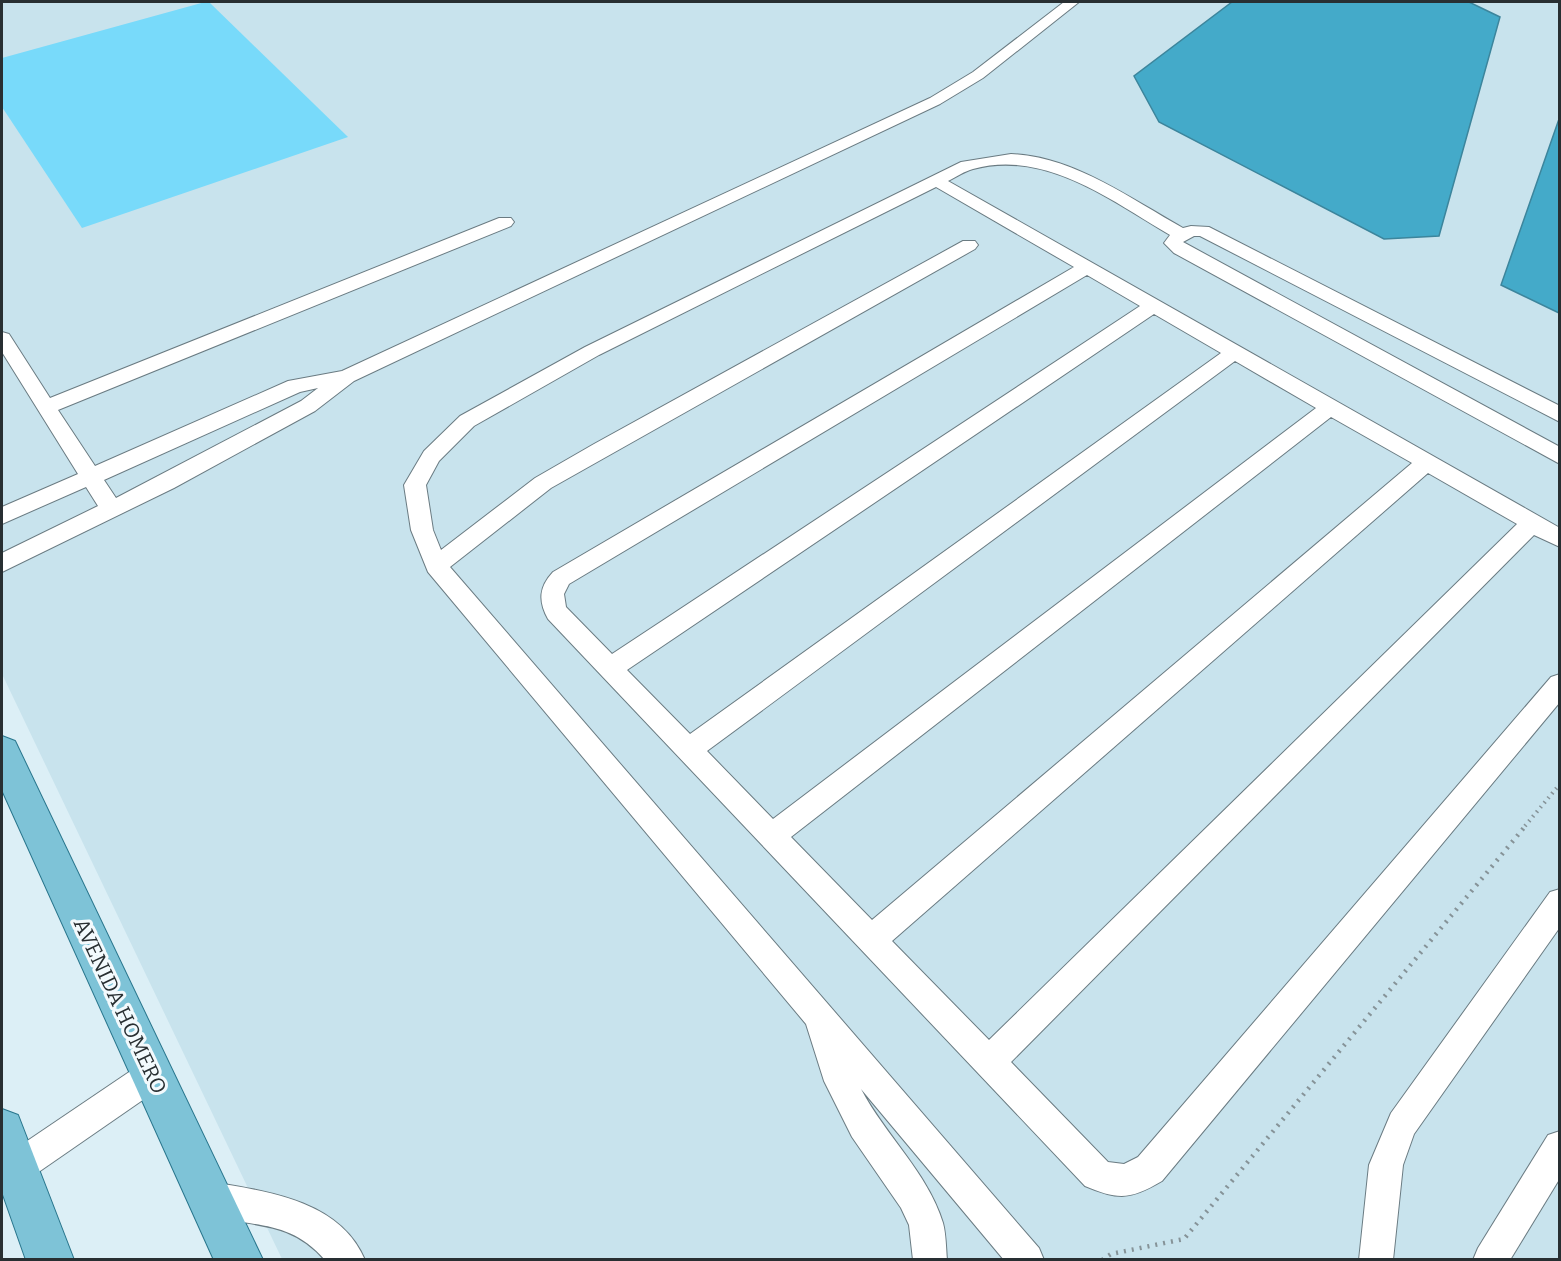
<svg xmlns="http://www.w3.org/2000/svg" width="1561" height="1261" font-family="Bitter,serif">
<rect width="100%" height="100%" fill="#dceff6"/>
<!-- built -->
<path fill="#c8e3ed" d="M2,2H1559V1259H282L2,674Z"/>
<!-- green -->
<path fill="#78dafa" d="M205,2H209L348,137L82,228L2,107V58Z"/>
<!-- water -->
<g fill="#44aac9" stroke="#3c859c" stroke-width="1.5">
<path d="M1232,2H1469L1500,17L1439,236L1384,239L1159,122L1134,76Z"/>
<path d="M1559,119V313L1501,285Z"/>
</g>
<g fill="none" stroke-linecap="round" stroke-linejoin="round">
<defs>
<g id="lane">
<path d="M1064,2H1079L983,78L940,104L354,381L315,411L174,488L2,572V553L98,506L86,487L2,524V507L78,474L2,352V332L9,334L50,398L499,218H511L514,222L511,226L58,410L95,466L288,381L342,371L930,98L973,72ZM318,388L301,401L116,498L104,480L300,392Z"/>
<path d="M1011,154C1073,156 1131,199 1183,228L1191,226L1209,227L1560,406V422L1200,236H1194L1183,242L1560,447V464L1174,253L1164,243L1170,235C1112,201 1045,149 973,169C965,171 956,177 948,181L1560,528V547L1534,535L1011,1062L1108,1162L1124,1164L1138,1157L1551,677L1560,674V702L1162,1181C1130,1200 1118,1200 1085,1186L548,619C538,601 539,587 553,572L1074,267L936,187L599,355L474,426L439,461L426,485L433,530L441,550L535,478L594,444L963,241H975L978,245L975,249L551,488L450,567L1039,1248L1044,1260H1004L861,1089C885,1135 928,1173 943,1223C946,1234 946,1248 947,1260H913L909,1225L901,1208L852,1137L824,1081L806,1024L428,572L411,530L404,485L424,451L460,416L585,347L961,162ZM1087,275L1140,306L612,654L566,607L564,594L569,584ZM1154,314L1221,353L690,734L627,670ZM1235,361L1316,408L773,819L707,751ZM1331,417L1412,463L872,920L791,837ZM1428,473L1517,524L989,1040L892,941Z"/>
<path d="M1560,889V927L1414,1134L1403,1165L1393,1260H1359L1369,1165L1391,1113L1550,892Z"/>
<path d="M152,1059L163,1064L168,1075L163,1086L14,1189L2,1193V1158L141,1064Z"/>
<path d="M1560,1131V1178L1510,1260H1473L1478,1248L1548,1135Z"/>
<path d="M210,1182C266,1191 340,1200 365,1260H325C286,1215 245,1230 198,1211L193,1199L198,1187Z"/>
</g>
<g id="primary">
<path d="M2,736L15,741L263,1260H214L2,790Z"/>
<path d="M2,1109L18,1115L74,1260H26L2,1192Z"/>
</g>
</defs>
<!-- lane casing -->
<use href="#lane" stroke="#6a7b82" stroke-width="2"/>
<!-- primary casing -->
<use href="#primary" stroke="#28758c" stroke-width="2"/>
<!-- path-far1 -->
<path stroke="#869398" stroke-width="4" stroke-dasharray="1.5 4.5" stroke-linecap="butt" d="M1525,826L1560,784"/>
<!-- path -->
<path stroke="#869398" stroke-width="4.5" stroke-dasharray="2 6" stroke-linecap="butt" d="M1102,1260L1111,1254L1184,1239L1527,824"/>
<!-- lane -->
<use href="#lane" fill="#fff" fill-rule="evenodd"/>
<!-- primary -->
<use href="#primary" fill="#7ec3d7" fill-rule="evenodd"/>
</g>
<g text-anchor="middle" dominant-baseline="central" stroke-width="6" stroke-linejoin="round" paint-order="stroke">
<!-- near-street labels -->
<g font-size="21" fill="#282f32" stroke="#f3fafd">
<text transform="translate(120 1006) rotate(65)">AVENIDA HOMERO</text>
</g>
</g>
<!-- border -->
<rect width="1561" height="1261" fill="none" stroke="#282f32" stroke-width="6"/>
</svg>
